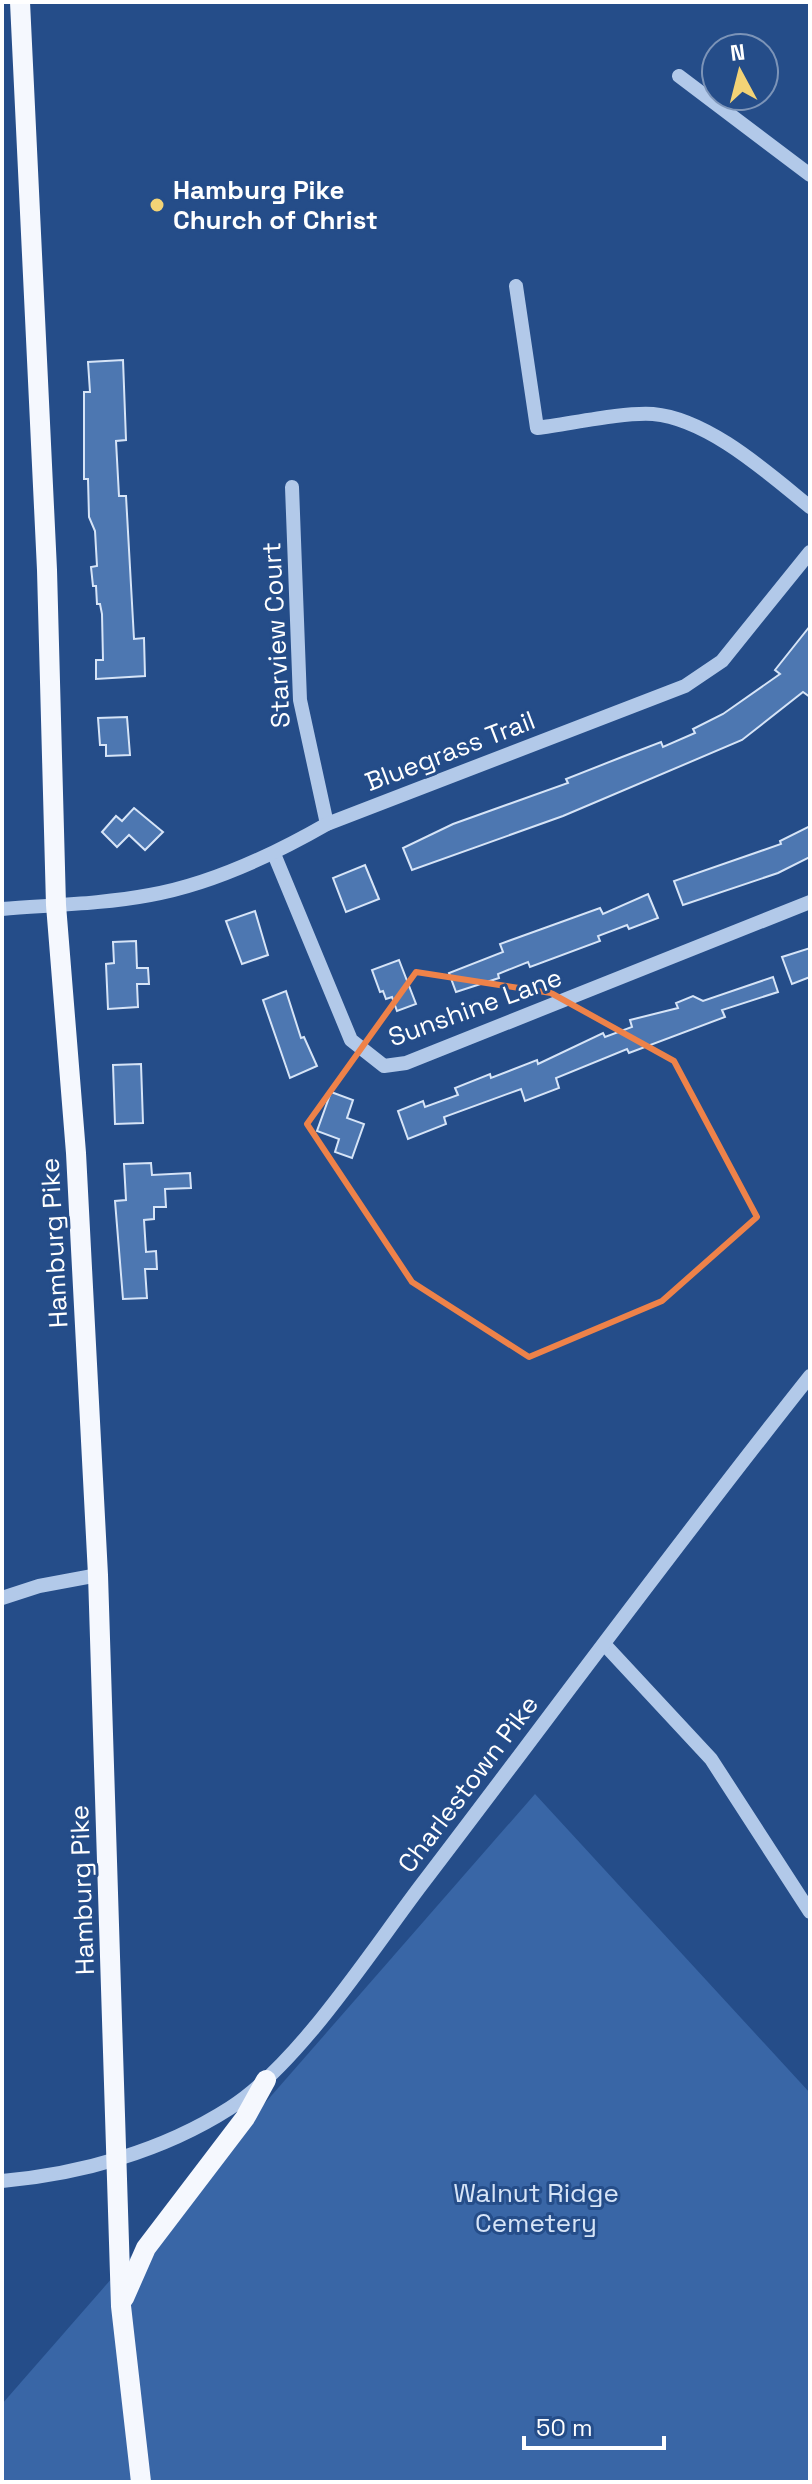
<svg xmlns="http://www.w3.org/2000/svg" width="812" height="2484" font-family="'Space Grotesk',sans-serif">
<rect width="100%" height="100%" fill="#254d89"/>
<!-- green -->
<path fill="#3966a6" d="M535,1794L810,2093V2482H2V2404Z"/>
<!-- building -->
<g fill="#4d77b1" stroke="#d6e4f7" stroke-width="2">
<path d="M123,360L126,440L116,441L119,496H126L134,639L144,638L145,676L96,679V660H103L102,614L100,604H97L96,586H93L91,567L97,566L95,531L89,517L88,479H84V392H90L88,362Z"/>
<path d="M810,626V697L803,692L742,740L563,816L412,870L403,848L453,824L568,783L566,779L622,757L661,742L663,747L695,733L693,729L723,714L780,674L775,670Z"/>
<path d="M127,717L130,755L106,756V745H100L98,718Z"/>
<path d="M134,808L163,832L145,850L129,835L117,847L102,832L116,816L122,821Z"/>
<path d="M810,826V857L778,873L683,905L674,881L781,844L780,841Z"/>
<path d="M365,865L379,899L346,912L333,878Z"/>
<path d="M648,894L658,918L629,929L627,925L598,936L600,941L530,967L528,962L498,974L499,978L456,992L449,973L503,952L500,944L600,908L603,914Z"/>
<path d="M255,911L268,955L242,964L226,921Z"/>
<path d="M136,941L137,968H148L149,984H137L138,1007L108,1009L106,964L114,963L113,942Z"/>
<path d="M810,948V977L792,984L782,957Z"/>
<path d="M399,960L416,1004L397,1011L392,997L386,999L383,991L380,992L372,970Z"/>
<path d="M773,977L778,992L722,1010L725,1017L629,1053L627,1049L556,1078L559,1088L525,1101L521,1089L444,1117L446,1124L408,1139L398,1111L423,1101L425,1107L458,1095L455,1088L490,1074L491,1078L537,1060L538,1064L603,1033L605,1037L632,1027L630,1020L678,1008L676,1003L693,996L703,1001Z"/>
<path d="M286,991L301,1038L304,1037L317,1066L290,1078L263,1000Z"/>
<path d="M141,1064L143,1123L115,1124L113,1065Z"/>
<path d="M331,1092L353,1100L347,1118L364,1124L352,1158L335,1152L339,1139L317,1131Z"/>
<path d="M151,1163L152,1175L190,1173L191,1188L165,1189L166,1207H154V1219L144,1220L146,1252L156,1251L157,1269H145L147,1298L123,1299L115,1201L126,1200L124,1164Z"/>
</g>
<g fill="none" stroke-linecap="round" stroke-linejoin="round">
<!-- minor -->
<g stroke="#b2c9e9" stroke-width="14">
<path d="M679,76L810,175"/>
<path d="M516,286L537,428C570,424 622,412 653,414C709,419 769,474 810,507"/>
<path d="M292,487L300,700L327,824"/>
<path d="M274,854L351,1040L384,1066L406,1063L810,902"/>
<path d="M2,909C51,905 102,904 150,895C212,884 273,855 327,824L685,686L722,661L810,552"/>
<path d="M2,1598L39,1586L98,1575"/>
<path d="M605,1645L711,1759L810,1912"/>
<path d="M2,2181C81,2174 163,2151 230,2108C299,2064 371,1951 422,1884C551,1715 677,1543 810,1376"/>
</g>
<!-- major -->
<g stroke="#f5f8fe" stroke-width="20">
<path d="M20,2L47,570L56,905L76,1153L98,1575L121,2306L141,2482"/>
<path d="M124,2298L146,2248L245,2118L266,2080"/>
</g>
</g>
<!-- marked area -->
<path fill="none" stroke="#ee8249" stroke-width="6" stroke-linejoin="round" d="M416,972L551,993L674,1061L757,1217L662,1301L529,1357L412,1282L307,1124Z"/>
<!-- markers -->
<circle fill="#f3d376" stroke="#254d89" stroke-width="3" cx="157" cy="205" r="8"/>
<g text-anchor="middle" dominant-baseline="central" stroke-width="6" stroke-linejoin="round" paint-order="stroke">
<!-- poi labels -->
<g font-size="26" font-weight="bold" fill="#fff" stroke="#254d89" text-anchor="start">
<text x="173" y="190">Hamburg Pike<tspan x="173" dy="30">Church of Christ</tspan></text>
</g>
<!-- street labels -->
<g font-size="26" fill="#fff" stroke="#254d89">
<text transform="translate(276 635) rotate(-93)">Starview Court</text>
<text transform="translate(450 751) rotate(-21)">Bluegrass Trail</text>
<text transform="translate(475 1007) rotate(-20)">Sunshine Lane</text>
<text transform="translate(54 1243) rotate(-93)">Hamburg Pike</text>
<text transform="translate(468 1784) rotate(-53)">Charlestown Pike</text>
<text transform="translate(82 1890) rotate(-92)">Hamburg Pike</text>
</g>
<!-- park labels -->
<g font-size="26" fill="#d6e4f7" stroke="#254d89">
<text x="536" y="2193">Walnut Ridge<tspan x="536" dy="30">Cemetery</tspan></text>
</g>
</g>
<!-- border -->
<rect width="812" height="2484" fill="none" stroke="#ffffff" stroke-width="8"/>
<!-- north arrow -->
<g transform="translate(740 72) rotate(353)"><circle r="38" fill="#254d89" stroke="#7c94b8" stroke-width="2"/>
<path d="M0-6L14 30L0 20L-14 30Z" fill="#f3d376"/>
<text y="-12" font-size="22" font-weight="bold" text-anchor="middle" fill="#ffffff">N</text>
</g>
<!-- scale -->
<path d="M524 2436v12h140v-12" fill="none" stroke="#ffffff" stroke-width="4"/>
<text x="536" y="2436" font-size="24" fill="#ffffff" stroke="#254d89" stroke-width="6" paint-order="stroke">50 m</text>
</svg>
